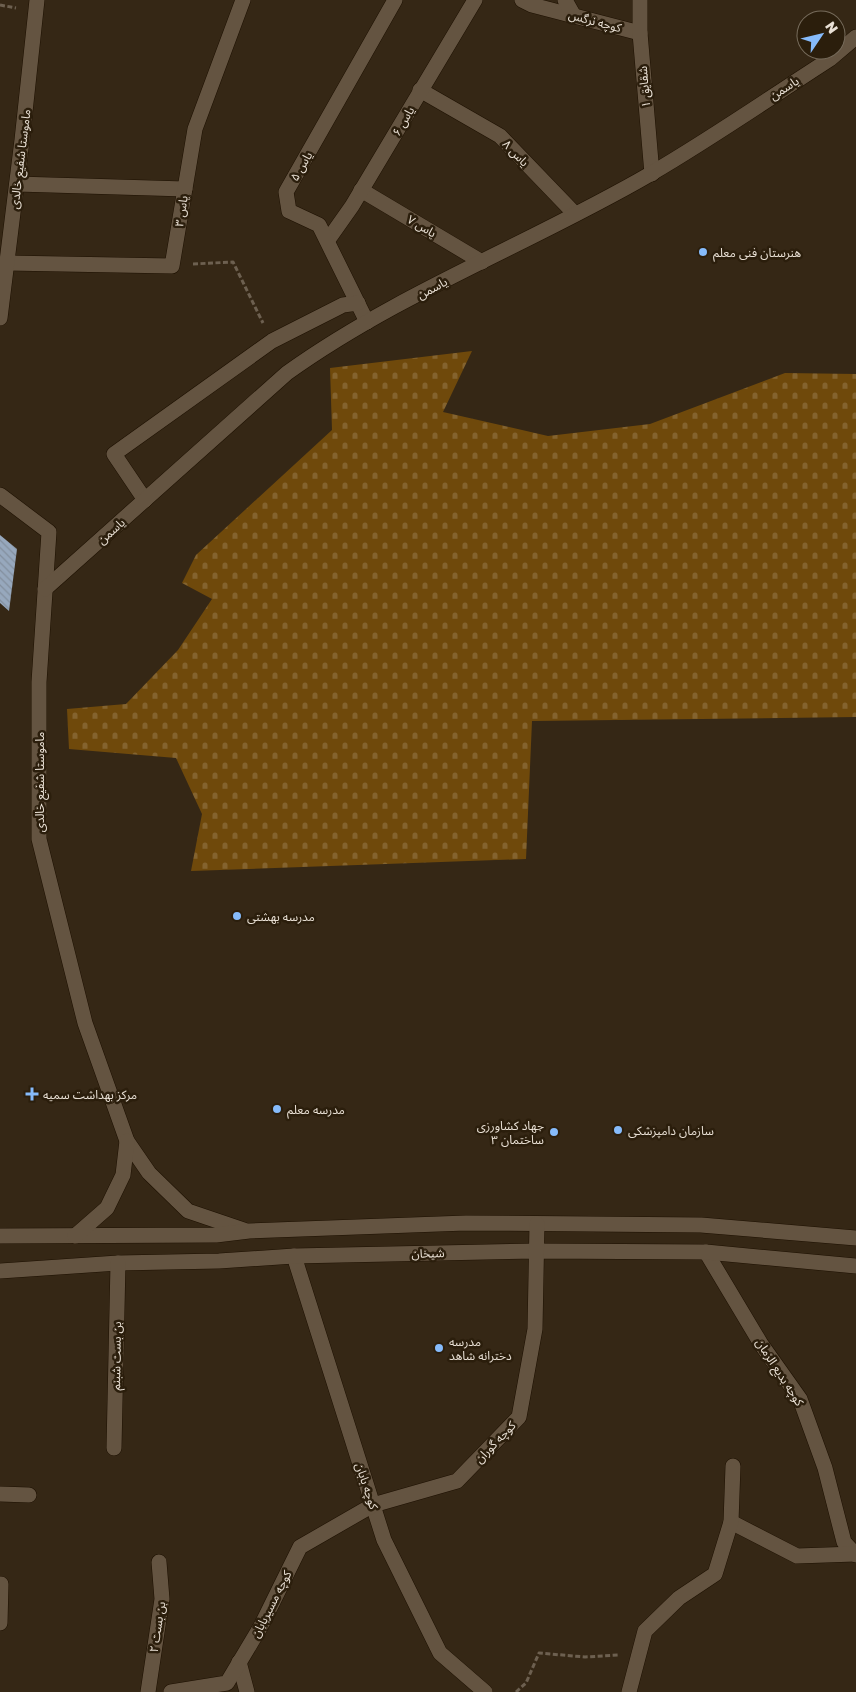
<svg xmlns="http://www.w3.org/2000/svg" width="856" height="1692" font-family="'Golos Text','Noto Sans Arabic',sans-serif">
<defs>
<pattern id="cemetery-stones" width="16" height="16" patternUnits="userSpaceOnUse" patternTransform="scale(1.25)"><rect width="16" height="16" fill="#6f490b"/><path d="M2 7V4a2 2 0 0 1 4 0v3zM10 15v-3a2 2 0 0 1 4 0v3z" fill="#84632e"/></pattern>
<pattern id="building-back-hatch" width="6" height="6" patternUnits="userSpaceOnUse" patternTransform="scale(1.25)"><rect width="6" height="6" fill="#97a8bd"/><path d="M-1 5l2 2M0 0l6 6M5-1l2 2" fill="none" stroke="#838f9e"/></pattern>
</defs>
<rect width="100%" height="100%" fill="#352715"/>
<!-- cemetery -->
<path fill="url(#cemetery-stones)" d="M472,351L443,412L548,436L650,424L785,373L856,374V717L532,721L526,859L191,871L202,814L176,758L69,749L67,709L126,704L178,650L212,599L182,583L196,555L332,430L330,368Z"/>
<!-- building -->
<path fill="url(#building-back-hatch)" d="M0,535L17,549L9,611L0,603Z"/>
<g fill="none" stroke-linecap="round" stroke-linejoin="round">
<defs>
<g id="minor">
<path d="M522,0L532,5L640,33"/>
<path d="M565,0L574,16"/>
<path d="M640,0V33L652,174"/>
<path d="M420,90L500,136L575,214"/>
<path d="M17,184L185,189"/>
<path d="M361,190L482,262"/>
<path d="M328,240L352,206L475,0"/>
<path d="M7,263L172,266L195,129L243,0"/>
<path d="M0,318L22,140L37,0"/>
<path d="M367,322L319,225L289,211L286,192L395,0"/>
<path d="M0,495L49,532L39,682V839L85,1023L127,1141L149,1173L188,1211L244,1230"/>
<path d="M145,500L114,454L272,341L343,305L358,303"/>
<path d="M45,589L287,373C400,292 532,243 652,173C712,138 771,97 830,59L856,37"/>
<path d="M0,1236L216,1235L249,1231L466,1223L701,1225L856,1238"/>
<path d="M75,1236L107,1208L123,1175L127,1141"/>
<path d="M706,1252L761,1344L800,1399L825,1468L844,1542L856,1555"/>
<path d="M294,1256L384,1540L440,1653L485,1692"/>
<path d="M0,1271L118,1263L219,1261L294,1256L536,1251L706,1252L856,1266"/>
<path d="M114,1448L118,1263"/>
<path d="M0,1494L29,1495"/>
<path d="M731,1522L797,1556L855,1554"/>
<path d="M0,1623L1,1584"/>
<path d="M239,1662L247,1692"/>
<path d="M148,1692L162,1599L159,1562"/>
<path d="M171,1692L227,1683L261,1626L300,1547L373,1505L457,1481L519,1417L535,1329L537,1224"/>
<path d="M629,1692L645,1631L679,1598L715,1574L731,1522L733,1466"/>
</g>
</defs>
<!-- minor casing -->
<use href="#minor" stroke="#1d1001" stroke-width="16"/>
<!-- path -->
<g stroke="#6d6050" stroke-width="3" stroke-dasharray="5 2.5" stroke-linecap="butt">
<path d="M0,5L16,8"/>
<path d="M193,264L233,262L263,323"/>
<path d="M516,1692L526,1683L539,1653L585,1657L618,1655"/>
</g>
<!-- minor -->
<use href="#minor" stroke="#645441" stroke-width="15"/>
</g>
<!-- markers -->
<g fill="#86bbfb" stroke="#2b1e0c" stroke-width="2">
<circle cx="703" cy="252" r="5"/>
<circle cx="237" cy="916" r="5"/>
<path d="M29.5 1086.5h5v5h5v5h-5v5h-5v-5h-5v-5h5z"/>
<circle cx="277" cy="1109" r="5"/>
<circle cx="618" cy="1130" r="5"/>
<circle cx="554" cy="1132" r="5"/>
<circle cx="439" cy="1348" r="5"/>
</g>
<g text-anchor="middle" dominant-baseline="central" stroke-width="5" stroke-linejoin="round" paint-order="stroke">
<!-- street labels -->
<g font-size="12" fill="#e9e0d5" stroke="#2b1e0c">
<text transform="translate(595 21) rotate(15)">کوچه نرگس</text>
<text transform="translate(644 87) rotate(-95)">شقایق ۱</text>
<text transform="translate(784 88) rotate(-33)">یاسمن</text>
<text transform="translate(403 121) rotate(-60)">یاس ۶</text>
<text transform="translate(516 153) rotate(46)">یاس ۸</text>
<text transform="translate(20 159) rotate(-83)">ماموستا شفیع خالدی</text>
<text transform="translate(301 166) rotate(-60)">یاس ۵</text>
<text transform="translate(181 211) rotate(-81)">یاس ۳</text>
<text transform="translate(422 226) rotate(31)">یاس ۷</text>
<text transform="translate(432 288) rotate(-28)">یاسمن</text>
<text transform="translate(111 531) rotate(-42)">یاسمن</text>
<text transform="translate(39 782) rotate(-90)">ماموستا شفیع خالدی</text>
<text transform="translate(428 1253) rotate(-1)">شیخان</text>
<text transform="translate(116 1356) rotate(-89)">بن بست شبنم</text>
<text transform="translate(780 1372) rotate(57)">کوچه بدیع الزمان</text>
<text transform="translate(495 1442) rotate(-46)">کوچه گوران</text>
<text transform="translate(367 1486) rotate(72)">کوچه بابان</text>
<text transform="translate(271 1604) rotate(-63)">کوچه مسیربابان</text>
<text transform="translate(157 1627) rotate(-81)">بن بست ۲</text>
</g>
<!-- poi labels -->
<g font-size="12" fill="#e9e0d5" stroke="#2b1e0c" text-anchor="start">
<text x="713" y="252">هنرستان فنی معلم</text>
<text x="247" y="916">مدرسه بهشتی</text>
<text x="43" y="1094">مرکز بهداشت سمیه</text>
<text x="287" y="1109">مدرسه معلم</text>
<text x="544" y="1125" text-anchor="end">جهاد کشاورزی<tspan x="544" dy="14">ساختمان ۳</tspan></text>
<text x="628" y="1130">سازمان دامپزشکی</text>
<text x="449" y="1341">مدرسه<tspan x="449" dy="14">دخترانه شاهد</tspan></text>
</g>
</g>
<!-- north arrow -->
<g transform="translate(821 35) rotate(55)"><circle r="24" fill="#2b1e0c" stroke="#776c5c"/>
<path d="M0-4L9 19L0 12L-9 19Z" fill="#86bbfb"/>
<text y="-8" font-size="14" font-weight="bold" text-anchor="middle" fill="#e9e0d5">N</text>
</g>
</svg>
